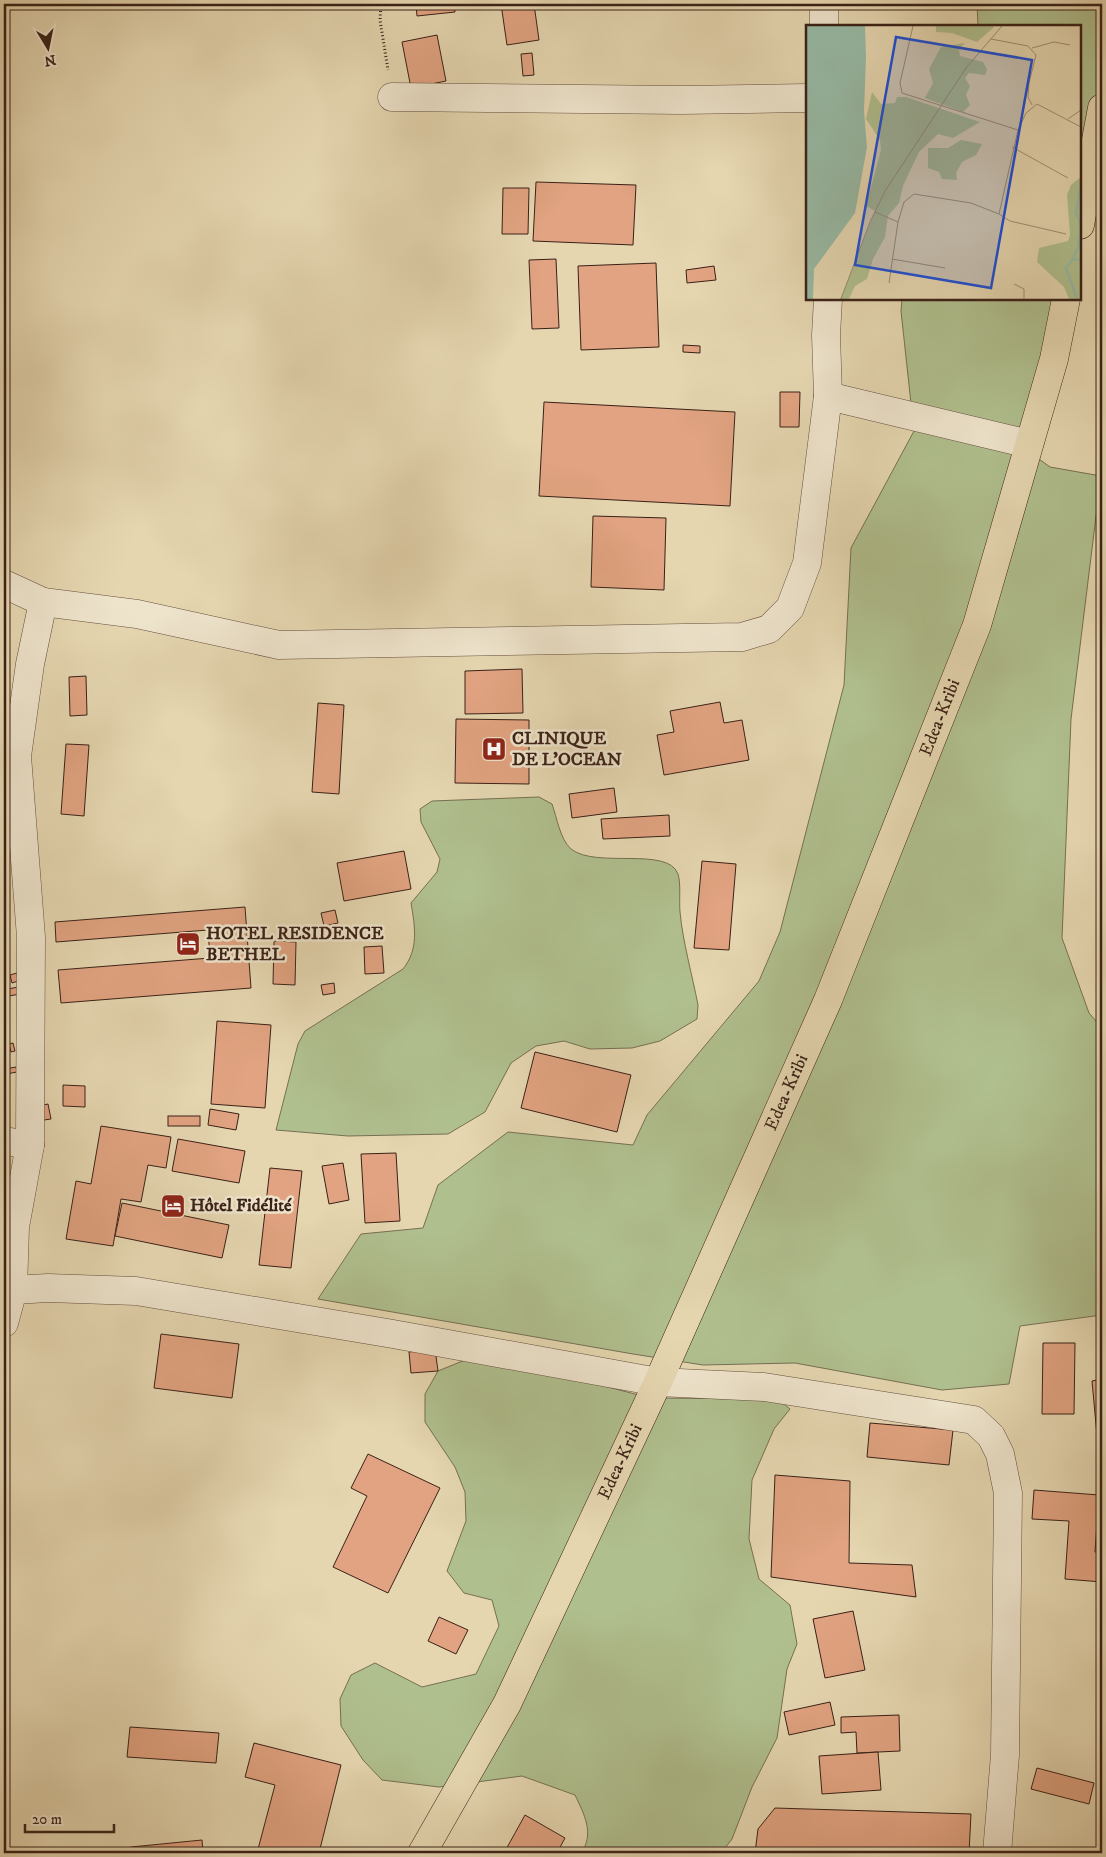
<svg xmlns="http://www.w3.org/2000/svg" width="1106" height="1857" font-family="'IM FELL DW Pica',serif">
<rect width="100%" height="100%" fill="#e5d6b0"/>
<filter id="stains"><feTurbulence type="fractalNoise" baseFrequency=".004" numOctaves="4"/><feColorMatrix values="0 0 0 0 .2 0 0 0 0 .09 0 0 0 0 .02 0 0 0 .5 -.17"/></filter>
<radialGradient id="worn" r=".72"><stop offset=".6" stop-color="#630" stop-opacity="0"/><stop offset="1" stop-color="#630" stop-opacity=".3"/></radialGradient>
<!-- green -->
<g fill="#b0bf8e" stroke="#757052">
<path d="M977,4H1102V124L1093,167L1080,248V26H978Z"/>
<path d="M902,299H1069L1028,451L1050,467L1101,476L1071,719L1062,938L1089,1013L1102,1028V1315L1020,1326L1009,1384L942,1390L795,1363L703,1365L633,1354L318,1299L361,1234L423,1228L438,1185L508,1132L633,1145L647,1115L759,981L780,932L844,685L851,548L914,431L901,311Z"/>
<path d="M539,797L552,804C557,818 560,839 571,849C596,869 668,846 678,874C681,883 679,901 680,912C683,943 692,974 698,1005L697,1019L660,1041L632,1048L590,1049L564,1041L536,1046L511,1063L485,1112L448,1134L348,1136L276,1130L298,1044L305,1031L403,969C419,949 415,927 411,903L437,872L440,859L421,822L420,809L432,801Z"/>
<path d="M470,1358L566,1376L650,1398L766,1399L780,1401L790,1409L774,1429L752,1480L749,1539L759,1579L790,1605L797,1644L787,1669L777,1738L752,1787L732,1839L721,1853H581C595,1834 584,1814 575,1795L522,1776L439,1787L382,1780L363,1760L341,1726L340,1699L351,1675L375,1663L422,1687L476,1674L499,1626L492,1600L464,1593L447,1571L466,1521L465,1492L455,1467L425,1422V1394L438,1371Z"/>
</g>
<!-- building -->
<g fill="#e1a381" stroke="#3a2117">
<path d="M416,4H454L455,12L417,16Z"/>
<path d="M501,4H534L539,40L507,45Z"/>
<path d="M437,35L446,81L411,88L402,42Z"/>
<path d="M532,53L534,75L523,76L521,54Z"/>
<path d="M536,182L636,185L633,245L533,241Z"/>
<path d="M503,188H529L528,234H502Z"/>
<path d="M556,259L559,328L532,329L529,260Z"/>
<path d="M656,263L659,347L581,350L578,266Z"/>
<path d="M714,266L716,280L687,283L686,270Z"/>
<path d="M683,345L700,346V353L683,352Z"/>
<path d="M780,392H800L799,427H780Z"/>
<path d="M544,402L735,412L730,506L539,496Z"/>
<path d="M593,516L666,518L664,590L591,587Z"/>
<path d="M522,669L523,713L465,714V671Z"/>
<path d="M86,676L87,715L70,716L69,677Z"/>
<path d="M720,702L724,723L742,720L749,760L664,775L657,735L674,732L670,711Z"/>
<path d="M318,703L344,705L339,794L312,792Z"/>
<path d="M456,719L529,720V784L455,783Z"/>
<path d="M66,744L89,745L84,816L61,814Z"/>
<path d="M614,788L617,812L572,818L569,794Z"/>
<path d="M669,815L670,836L603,839L601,819Z"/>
<path d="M404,851L411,889L344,901L337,863Z"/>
<path d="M702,861L736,864L729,950L694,948Z"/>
<path d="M245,907L251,988L61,1003L58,970L210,958L208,930L56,942L55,922Z"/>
<path d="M335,910L338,923L324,926L321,913Z"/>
<path d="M274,941L296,942L295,985L273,984Z"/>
<path d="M382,946L384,973L365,974L364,947Z"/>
<path d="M17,973L18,981L12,983L10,975Z"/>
<path d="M334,983L335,993L323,995L321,985Z"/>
<path d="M18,987L20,994L9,996L8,989Z"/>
<path d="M217,1021L271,1025L265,1108L211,1104Z"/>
<path d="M13,1043L15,1051L11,1052L9,1044Z"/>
<path d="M535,1052L631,1075L617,1132L521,1108Z"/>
<path d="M16,1067L17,1072L6,1074L5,1069Z"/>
<path d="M63,1085L85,1086V1107L63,1106Z"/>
<path d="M48,1104L51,1119L37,1121L34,1107Z"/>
<path d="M210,1109L239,1114L236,1130L208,1125Z"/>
<rect x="168" y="1116" width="32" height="10"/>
<path d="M101,1126L171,1137L166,1168L148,1165L141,1202L121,1199L113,1246L66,1239L76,1181L91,1184Z"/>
<path d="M178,1139L245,1151L239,1183L172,1171Z"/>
<path d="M396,1153L400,1221L365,1223L361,1154Z"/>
<path d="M343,1163L349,1200L329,1204L322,1166Z"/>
<path d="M270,1168L302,1171L291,1268L259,1265Z"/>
<path d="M122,1203L229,1225L222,1258L115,1236Z"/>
<path d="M161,1334L239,1344L232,1398L154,1388Z"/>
<path d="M1043,1343H1075L1074,1414H1042Z"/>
<path d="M435,1349L438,1371L411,1373L409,1352Z"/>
<path d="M1102,1379V1468H1100L1092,1381Z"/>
<path d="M870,1423L953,1430L949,1465L867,1457Z"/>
<path d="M368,1454L440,1488L388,1593L333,1567L367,1496L351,1488Z"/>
<path d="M775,1475L850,1481L849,1563L912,1565L916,1597L771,1577Z"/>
<path d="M1034,1490L1099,1495L1095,1552H1102V1582L1065,1579L1069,1521L1032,1519Z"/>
<path d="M853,1611L865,1670L825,1678L813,1619Z"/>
<path d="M439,1617L468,1630L456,1654L428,1641Z"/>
<path d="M830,1702L835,1725L789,1735L784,1712Z"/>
<path d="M899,1715L900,1751L857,1753L856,1732L841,1733V1717Z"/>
<path d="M130,1727L219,1733L216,1763L127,1757Z"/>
<path d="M254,1743L341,1765L319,1853H257L275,1785L245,1777Z"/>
<path d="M878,1752L881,1790L822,1794L819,1756Z"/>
<path d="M1037,1768L1094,1783L1089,1804L1031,1789Z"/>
<path d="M775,1808L971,1814L969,1853H755L758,1829Z"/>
<path d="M525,1815L565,1838L557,1853H504Z"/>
<path d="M202,1840L203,1853H131V1847Z"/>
</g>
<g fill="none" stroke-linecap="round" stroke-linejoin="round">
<defs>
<g id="minor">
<path d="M824,4V26"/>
<path d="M392,97L682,100L807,98"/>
<path d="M828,396L826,335L828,299"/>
<path d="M4,584L43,602"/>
<path d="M4,1141L30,1145"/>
<path d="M13,1290L15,1227L30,1145L31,937L17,756L30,664L43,602L137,614L279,645L742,637L769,629L790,608L807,563L828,396L1029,444"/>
<path d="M4,1323L13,1290L48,1288L136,1291L393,1334L658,1382L764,1387L974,1420L991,1436L1000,1454L1008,1493L1005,1755L997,1853"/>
</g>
<g id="highway">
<path d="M1080,225L1102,108"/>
<path id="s1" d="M422,1853L507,1704L658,1382L828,1000L977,625L1054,359L1066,299"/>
</g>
</defs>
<!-- minor casing -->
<use href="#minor" stroke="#654e3d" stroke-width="29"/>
<!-- highway casing -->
<use href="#highway" stroke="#3a2117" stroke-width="29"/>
<!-- path -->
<path stroke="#3a2117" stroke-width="3" stroke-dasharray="1 2.5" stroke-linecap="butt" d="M381,4L380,20L388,70"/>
<!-- minor -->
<use href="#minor" stroke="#eee4cc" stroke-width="28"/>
<!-- highway -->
<use href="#highway" stroke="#e5d6b0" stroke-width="28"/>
</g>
<!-- icons -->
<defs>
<symbol id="hospital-square" viewBox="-11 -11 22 22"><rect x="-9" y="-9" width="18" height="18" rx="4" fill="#8f2418" stroke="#eee4cc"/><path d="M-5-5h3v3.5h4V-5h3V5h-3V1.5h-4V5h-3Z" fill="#fff"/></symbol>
<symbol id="hotel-square" viewBox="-11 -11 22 22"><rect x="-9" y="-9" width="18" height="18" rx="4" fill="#8f2418" stroke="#eee4cc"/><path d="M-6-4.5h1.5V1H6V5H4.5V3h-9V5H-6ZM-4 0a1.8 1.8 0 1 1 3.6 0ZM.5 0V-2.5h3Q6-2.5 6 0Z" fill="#fff"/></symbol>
</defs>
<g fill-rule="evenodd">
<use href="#hospital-square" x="480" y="735" width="28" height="28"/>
<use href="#hotel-square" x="174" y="930" width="28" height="28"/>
<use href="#hotel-square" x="159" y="1192" width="28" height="28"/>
</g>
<g text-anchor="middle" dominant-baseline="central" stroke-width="5" stroke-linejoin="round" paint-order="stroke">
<!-- street labels -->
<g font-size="18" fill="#3a2117" stroke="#eee4cc">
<text stroke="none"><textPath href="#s1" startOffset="1249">Edea-Kribi</textPath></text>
<text stroke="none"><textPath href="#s1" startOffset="844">Edea-Kribi</textPath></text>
<text stroke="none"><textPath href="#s1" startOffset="439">Edea-Kribi</textPath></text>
</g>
<!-- poi labels -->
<g font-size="18" font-weight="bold" fill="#3a2117" stroke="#eee4cc" text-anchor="start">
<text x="512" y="739">CLINIQUE<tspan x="512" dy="21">DE L'OCEAN</tspan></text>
<text x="206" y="934">HOTEL RESIDENCE<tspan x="206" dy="21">BETHEL</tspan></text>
<text x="190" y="1206">Hôtel Fidélité</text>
</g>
</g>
<!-- overview -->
<g transform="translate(806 25)">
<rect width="275" height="275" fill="#e5d6b0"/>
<path d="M130,1H187L188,2L171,17L146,8L130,7ZM159,18L153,24L154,31L177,37L181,44L179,50L163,48L159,53L164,61L160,70L164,80L157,87L119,73L127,58L123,44L135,22ZM66,67L75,79L89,78L91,72H100L174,97L147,113L132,109L113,127L97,161L93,178L82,191L79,212L67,234L61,254L49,261L43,274H34L69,186L60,181L75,125L74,115L60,94ZM155,115L176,119L170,130L156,137L150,148L151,155L136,154L133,147L122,143V123H142ZM275,152V274H263L258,262L231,237L233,223L262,216L264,210L261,170L265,160Z" fill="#b0bf8e"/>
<path d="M0,1H59L60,32L58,86L61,122L49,188L8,244L7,274H0Z" fill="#97baa6"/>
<path fill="none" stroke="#97baa6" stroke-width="2.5" d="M267,234L272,223L275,200L270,187L275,162M271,274L260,243L267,234L275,235"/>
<path fill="none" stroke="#a18e73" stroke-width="1" d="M107,1L94,58L96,68L212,105L220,88L231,79L275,102M185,14L222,21L230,30L223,58L222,72L226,80M226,23L248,17L264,20M262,94L275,85M206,122L262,153M69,187L92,197L98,177L108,169L165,178L193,189L212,105M193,189L204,196L260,209M86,234L139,243M83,258L92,197M208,259L218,264V274M35,274L64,197L79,166L160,43L196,1"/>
<path fill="#1d4ed8" fill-opacity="0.15" stroke="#1d4ed8" stroke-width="2.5" d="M90,12L226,35L185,263L49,240Z"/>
<rect width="275" height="275" fill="none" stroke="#3a2117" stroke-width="2.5"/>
</g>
<!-- margin -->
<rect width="1106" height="1857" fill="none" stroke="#e5d6b0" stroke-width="20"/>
<rect x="5" y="5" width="1096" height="1847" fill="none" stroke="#3a2117" stroke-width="2.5"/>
<rect x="10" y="10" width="1086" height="1837" fill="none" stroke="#3a2117"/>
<!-- north arrow -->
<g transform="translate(48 48) rotate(170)" stroke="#eee4cc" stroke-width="4" paint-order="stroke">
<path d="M0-4L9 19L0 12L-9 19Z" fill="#3a2117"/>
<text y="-8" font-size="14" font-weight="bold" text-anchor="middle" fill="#3a2117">N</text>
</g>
<!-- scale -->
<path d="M25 1824v8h89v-8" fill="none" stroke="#3a2117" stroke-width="2.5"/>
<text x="32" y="1824" font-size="15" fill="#3a2117" stroke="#eee4cc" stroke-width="4" paint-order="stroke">20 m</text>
<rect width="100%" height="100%" filter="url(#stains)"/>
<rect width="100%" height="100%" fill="url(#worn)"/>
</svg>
